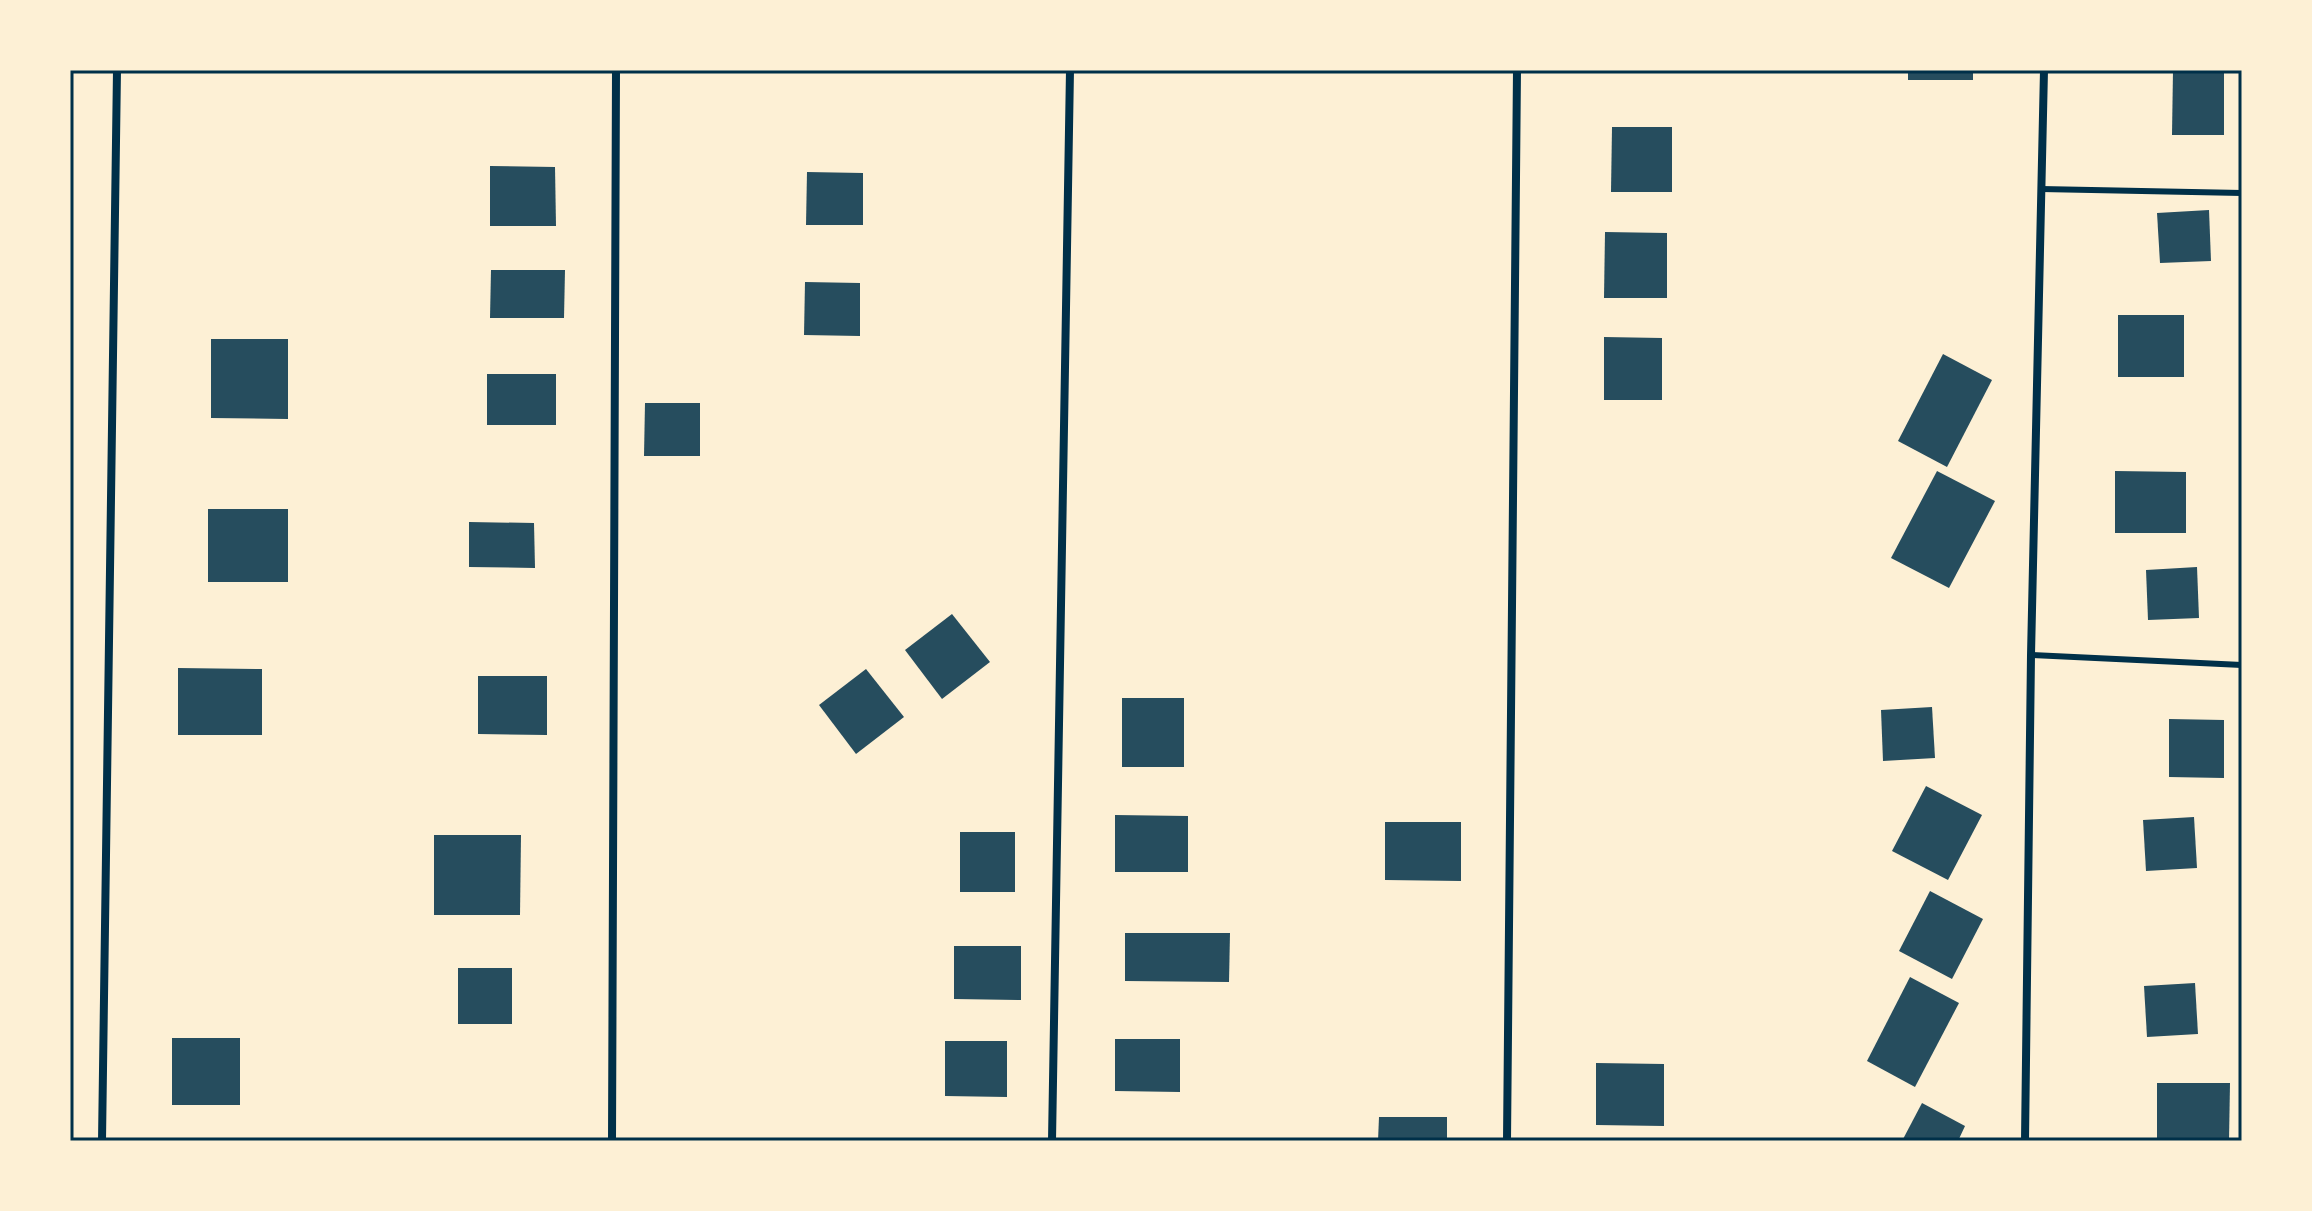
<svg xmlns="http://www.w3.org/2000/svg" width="2312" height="1211" font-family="'Roboto Condensed',sans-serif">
<rect width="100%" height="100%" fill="#fdf0d5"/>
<!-- building -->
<g fill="#264d5e">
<rect x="1908" y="70" width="65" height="10"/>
<path d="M2173,70H2224V135H2172Z"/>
<path d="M1612,127H1672V192H1611Z"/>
<path d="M490,166L555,167L556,226H490Z"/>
<path d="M807,172L863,173V225H806Z"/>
<path d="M2209,210L2211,261L2160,263L2157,213Z"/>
<path d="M1605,232L1667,233V298H1604Z"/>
<path d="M491,270H565L564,318H490Z"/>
<path d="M805,282L860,283V336L804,335Z"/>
<rect x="2118" y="315" width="66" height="62"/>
<path d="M1604,337L1662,338V400H1604Z"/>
<path d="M211,339H288V419L211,418Z"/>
<path d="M1943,354L1992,380L1947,467L1898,441Z"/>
<rect x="487" y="374" width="69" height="51"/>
<path d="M645,403H700V456H644Z"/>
<path d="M1937,471L1995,501L1949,588L1891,558Z"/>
<path d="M2115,471L2186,472V533H2115Z"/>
<rect x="208" y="509" width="80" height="73"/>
<path d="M469,522L534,523L535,568L469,567Z"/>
<path d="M2197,567L2199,618L2148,620L2146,570Z"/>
<path d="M952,614L990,662L942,699L905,650Z"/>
<path d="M178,668L262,669V735H178Z"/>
<path d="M866,669L904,717L856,754L819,705Z"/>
<path d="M478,676H547V735L478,734Z"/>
<rect x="1122" y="698" width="62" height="69"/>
<path d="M1932,707L1935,758L1883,761L1881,710Z"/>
<path d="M2169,719L2224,720V778L2169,777Z"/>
<path d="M1926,786L1982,815L1948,880L1892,851Z"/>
<path d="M1115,815L1188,816V872H1115Z"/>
<path d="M2194,817L2197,868L2146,871L2143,820Z"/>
<path d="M1385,822H1461V881L1385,880Z"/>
<rect x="960" y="832" width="55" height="60"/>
<path d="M434,835H521L520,915H434Z"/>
<path d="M1930,891L1983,919L1952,979L1899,951Z"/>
<path d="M1125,933H1230L1229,982L1125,981Z"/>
<path d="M954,946H1021V1000L954,999Z"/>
<rect x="458" y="968" width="54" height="56"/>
<path d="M1910,977L1959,1003L1915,1087L1867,1061Z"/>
<path d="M2195,983L2198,1034L2147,1037L2144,986Z"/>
<rect x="172" y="1038" width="68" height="67"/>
<path d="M1115,1039H1180V1092L1115,1091Z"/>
<path d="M945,1041H1007V1097L945,1096Z"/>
<path d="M1596,1063L1664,1064V1126L1596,1125Z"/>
<path d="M2157,1083H2230L2229,1141H2157Z"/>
<path d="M1922,1103L1965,1126L1958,1141H1902Z"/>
<path d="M1379,1117H1447V1141H1378Z"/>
</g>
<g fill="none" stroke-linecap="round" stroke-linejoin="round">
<!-- service -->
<g stroke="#003049" stroke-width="6">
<path d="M2041,189L2242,193"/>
<path d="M2031,655L2242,665"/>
</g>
<!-- minor -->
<g stroke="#003049" stroke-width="8">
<path d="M102,1141L117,70"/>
<path d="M612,1141L616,70"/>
<path d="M1052,1141L1070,70"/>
<path d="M1507,1141L1517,70"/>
<path d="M2025,1141L2031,655L2044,70"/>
</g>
</g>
<!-- border -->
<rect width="2312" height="1211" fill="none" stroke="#fdf0d5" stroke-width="144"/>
<rect x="72" y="72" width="2168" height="1067" fill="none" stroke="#003049" stroke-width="3"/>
</svg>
